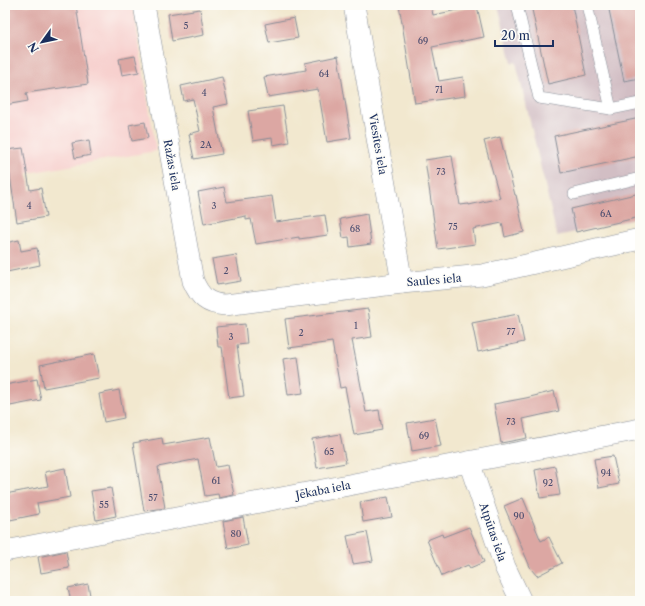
<svg xmlns="http://www.w3.org/2000/svg" width="645" height="606" font-family="'Libre Caslon Text',serif">
<rect width="100%" height="100%" fill="#fdfcf7"/>
<filter id="ink" filterUnits="userSpaceOnUse"><feTurbulence type="fractalNoise" baseFrequency=".025" numOctaves="2"/><feDisplacementMap in="SourceGraphic" scale="8" xChannelSelector="R" yChannelSelector="G"/><feConvolveMatrix kernelMatrix="1 2 1 2 8 2 1 2 1" color-interpolation-filters="sRGB"/></filter>
<filter id="wash" filterUnits="userSpaceOnUse"><feTurbulence type="fractalNoise" baseFrequency=".012" numOctaves="4" result="noise"/><feDisplacementMap in="SourceGraphic" scale="16" xChannelSelector="R" yChannelSelector="G"/><feGaussianBlur stdDeviation="0.9" result="paint"/><feColorMatrix in="noise" values="0 0 0 0 0 0 0 0 0 0 0 0 0 0 0 0 0 1.4 0 .05"/><feComposite in="paint" operator="in"/></filter>
<g filter="url(#wash)">
<rect width="100%" height="100%" fill="#f2e8cf"/>
<!-- built -->
<path fill="#f7d0ce" d="M5,5H133L156,151L5,177Z"/>
<!-- industrial -->
<path fill="#d2bec4" d="M498,5H640V218L557,236L516,62L512,63Z"/>
<g id="blocks">
<!-- building -->
<g fill="#dca7a3">
<path d="M5,5H76L88,84L26,93L28,101L5,105Z"/>
<path d="M399,5H431L433,15L477,6L484,37L432,47L439,81L463,77L465,96L415,103Z"/>
<path d="M531,5H572L586,75L548,84Z"/>
<path d="M608,5H640V78L624,81Z"/>
<path d="M200,9L204,35L172,41L168,14Z"/>
<path d="M294,18L298,38L269,43L265,24Z"/>
<path d="M135,56L139,72L122,75L119,59Z"/>
<path d="M338,56L351,138L327,142L318,89L268,97L264,77L306,70L305,63Z"/>
<path d="M222,77L228,104L213,107L222,154L194,159L189,134L200,131L193,99L184,101L181,86Z"/>
<path d="M283,106L289,142L273,145L272,138L253,141L248,111Z"/>
<path d="M640,118V156L561,173L554,136Z"/>
<path d="M145,122L148,138L132,141L129,125Z"/>
<path d="M500,137L515,195H516L524,232L505,237L502,223L473,229L475,244L438,249L425,160L452,156L460,205L469,204V205L500,198L484,141Z"/>
<path d="M89,140L91,155L75,158L72,143Z"/>
<path d="M23,148L30,190L41,188L46,217L17,222L6,150Z"/>
<path d="M224,187L227,202L272,196L276,222L325,215L328,235L299,239V237L256,244L251,219L246,220V216L204,224L198,192Z"/>
<path d="M640,193V217L576,232L571,209Z"/>
<path d="M367,214L371,244L350,247L349,237L343,238L340,219Z"/>
<path d="M19,240L21,251L37,248L40,265L7,272L5,262V243Z"/>
<path d="M236,255L241,281L217,285L212,259Z"/>
<path d="M368,309L372,337L352,340L366,412L379,410L382,430L354,435L345,387L340,388L332,342L289,348L285,319Z"/>
<path d="M518,314L524,342L478,352L472,323Z"/>
<path d="M245,324L247,344L237,345L244,396L229,398L222,347H218L216,327Z"/>
<path d="M94,354L99,378L44,388L40,365Z"/>
<path d="M298,357L303,393L288,395L283,359Z"/>
<path d="M37,379L41,400L5,407V385Z"/>
<path d="M119,390L124,418L104,422L99,394Z"/>
<path d="M554,391L559,411L523,419L527,438L501,443L494,404L526,398Z"/>
<path d="M435,418L441,446L412,451L407,423Z"/>
<path d="M340,434L346,463L317,468L312,439Z"/>
<path d="M210,437L216,467L228,465L234,495L219,498L218,494L205,496L198,459L158,467L165,508L144,511L133,443L162,438L163,445Z"/>
<path d="M613,456L619,484L599,488L594,459Z"/>
<path d="M555,466L560,495L540,498L535,470Z"/>
<path d="M65,468L70,497L37,503L39,514L10,520L5,494L48,486L45,472Z"/>
<path d="M111,488L116,516L96,520L91,491Z"/>
<path d="M388,497L392,517L363,522L360,502Z"/>
<path d="M523,498L541,541L549,537L562,563L537,576L531,569L504,506Z"/>
<path d="M243,517L248,545L228,549L223,521Z"/>
<path d="M469,527L484,562L470,568L468,565L442,576L427,540L442,534L443,537Z"/>
<path d="M367,532L373,561L353,564L347,536Z"/>
<path d="M66,551L69,568L41,573L38,557Z"/>
<path d="M88,584L91,601H71L68,588Z"/>
</g>
</g>
</g>
<g filter="url(#ink)">
<use href="#blocks" fill-opacity="0" stroke="#868c96" stroke-width="1"/>
<g fill="none" stroke-linecap="round" stroke-linejoin="round">
<defs>
<g id="service">
<path d="M517,5L539,98L611,109L640,103"/>
<path d="M587,5L611,109"/>
<path d="M574,194L640,178"/>
</g>
<g id="minor">
<path d="M144,5L193,281C200,297 207,304 225,305L402,283L482,275L640,239"/>
<path d="M354,5L402,283"/>
<path d="M469,462L505,567L521,601"/>
<path d="M5,551L640,429"/>
</g>
</defs>
<!-- service casing -->
<use href="#service" stroke="#868c96" stroke-width="12"/>
<!-- minor casing -->
<use href="#minor" stroke="#868c96" stroke-width="22"/>
<!-- service -->
<use href="#service" stroke="#fff" stroke-width="11"/>
<!-- minor -->
<use href="#minor" stroke="#fff" stroke-width="21"/>
</g>
</g>
<g text-anchor="middle" dominant-baseline="central" stroke-width="3" stroke-linejoin="round" paint-order="stroke">
<!-- number labels -->
<g font-size="9" fill="#4b4d6f">
<text x="186" y="25">5</text>
<text x="423" y="40">69</text>
<text x="324" y="73">64</text>
<text x="439" y="89">71</text>
<text x="204" y="92">4</text>
<text x="206" y="144">2A</text>
<text x="441" y="171">73</text>
<text x="29" y="205">4</text>
<text x="214" y="205">3</text>
<text x="606" y="213">6A</text>
<text x="453" y="226">75</text>
<text x="355" y="228">68</text>
<text x="226" y="270">2</text>
<text x="356" y="325">1</text>
<text x="511" y="331">77</text>
<text x="301" y="332">2</text>
<text x="231" y="336">3</text>
<text x="511" y="421">73</text>
<text x="424" y="435">69</text>
<text x="329" y="451">65</text>
<text x="606" y="472">94</text>
<text x="216" y="480">61</text>
<text x="548" y="482">92</text>
<text x="153" y="497">57</text>
<text x="104" y="504">55</text>
<text x="519" y="515">90</text>
<text x="236" y="533">80</text>
</g>
<!-- street labels -->
<g font-size="11" fill="#1b2f5e" stroke="#fdfcf7">
<text transform="translate(378 144) rotate(80)">Viesītes iela</text>
<text transform="translate(172 165) rotate(80)">Ražas iela</text>
<text transform="translate(434 280) rotate(-5)">Saules iela</text>
<text transform="translate(323 490) rotate(-11)">Jēkaba iela</text>
<text transform="translate(493 532) rotate(71)">Atpūtas iela</text>
</g>
</g>
<!-- margin -->
<rect width="645" height="606" fill="none" stroke="#fdfcf7" stroke-width="20"/>
<!-- north arrow -->
<g transform="translate(42 42) rotate(237)" stroke="#fdfcf7" stroke-width="3" paint-order="stroke">
<path d="M0-3L7 15L0 10L-7 15Z" fill="#1b2f5e"/>
<text y="-6" font-size="11" font-weight="bold" text-anchor="middle" fill="#1b2f5e">N</text>
</g>
<!-- scale -->
<path d="M495 40v6h58v-6" fill="none" stroke="#1b2f5e" stroke-width="2"/>
<text x="501" y="40" font-size="12" fill="#1b2f5e" stroke="#fdfcf7" stroke-width="3" paint-order="stroke">20 m</text>
</svg>
